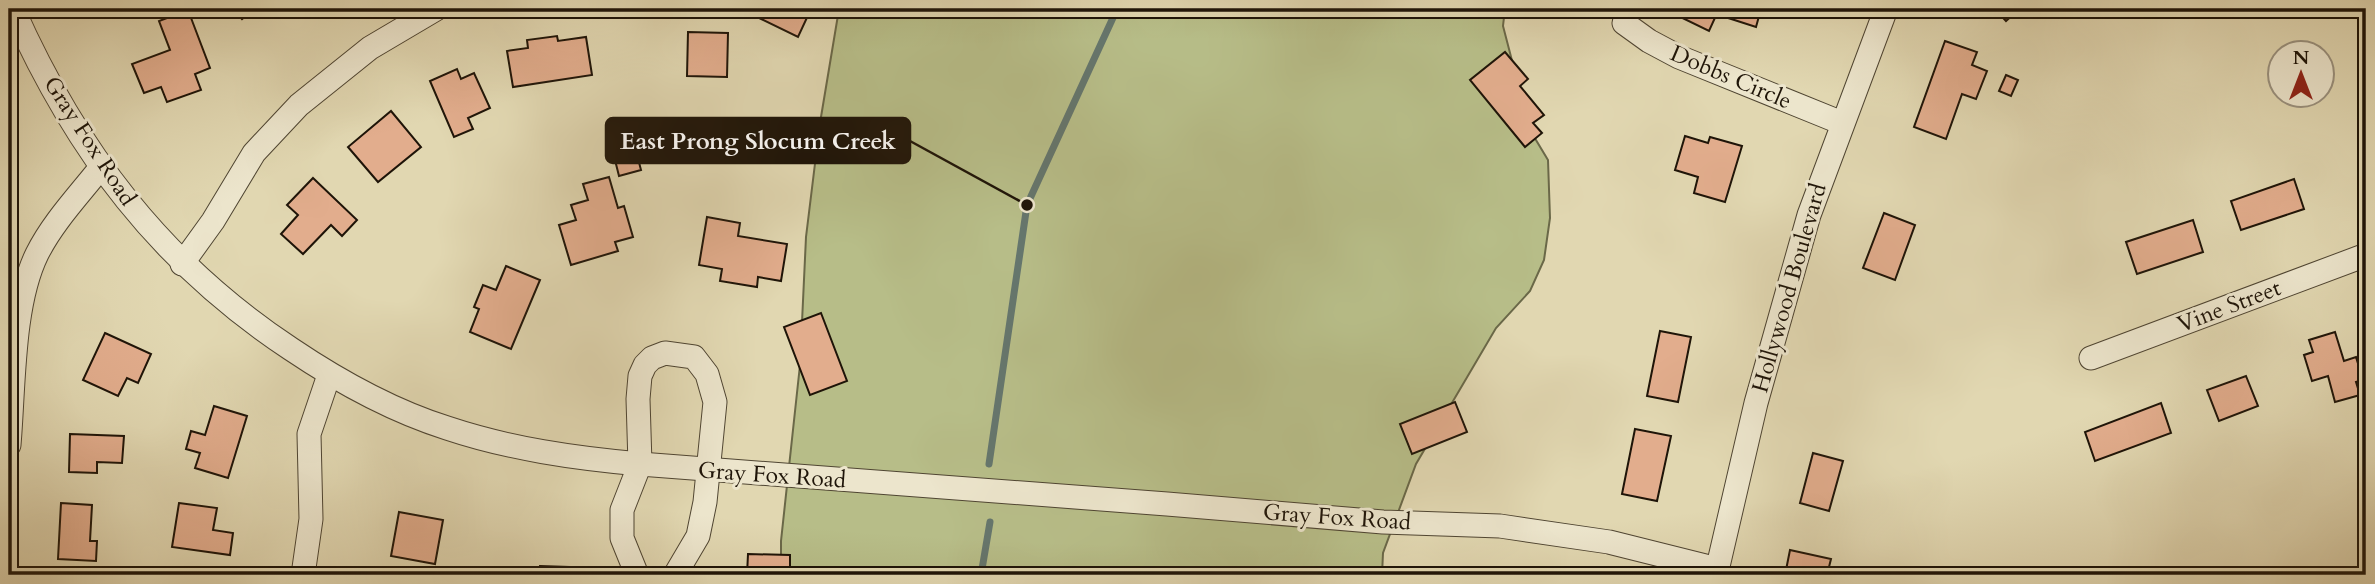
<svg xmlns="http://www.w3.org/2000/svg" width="2375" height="584" font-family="Cardo,serif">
<rect width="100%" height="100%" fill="#e1d7b1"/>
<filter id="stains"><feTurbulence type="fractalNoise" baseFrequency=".00286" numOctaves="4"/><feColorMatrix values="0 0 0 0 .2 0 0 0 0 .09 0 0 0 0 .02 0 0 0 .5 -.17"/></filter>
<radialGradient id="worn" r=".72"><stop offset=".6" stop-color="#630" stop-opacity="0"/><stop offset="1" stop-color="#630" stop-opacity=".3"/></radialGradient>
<!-- green -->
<path fill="#b7bd88" stroke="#6a6848" stroke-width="2" d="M839,9H1505L1503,26L1530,130L1548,160L1550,218L1544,260L1530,291L1496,328L1416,464L1383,553L1382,575H781V541L800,365L806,237L820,123Z"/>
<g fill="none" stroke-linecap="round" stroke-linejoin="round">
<!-- stream -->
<g stroke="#65766d" stroke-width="7">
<path d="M989,464L1027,205L1117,9"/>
<path d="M981,575L990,522"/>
</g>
</g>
<!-- building -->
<g fill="#e2ad8d" stroke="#1e1408" stroke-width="2">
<path d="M233,9H254L242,19Z"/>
<path d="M761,9H811L798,37L757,17Z"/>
<path d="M1664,9H1719L1709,31Z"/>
<path d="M1724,9H1761L1756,27L1722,16Z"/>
<path d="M1995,9H2019L2006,21Z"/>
<path d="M188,10L210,68L195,74L201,90L167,102L161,87L144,93L132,64L170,50L159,21Z"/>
<path d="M688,32L728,33L727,77L687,76Z"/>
<path d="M557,36L558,41L586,37L592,75L513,87L507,51L528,48L527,40Z"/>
<path d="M1945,41L1977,52L1972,65L1987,71L1976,99L1962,94L1946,139L1914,127Z"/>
<path d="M1505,52L1528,79L1520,86L1544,115L1533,123L1542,133L1525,147L1470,80Z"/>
<path d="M457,69L461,79L474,73L490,108L468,118L473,129L454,137L430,81Z"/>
<path d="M2006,75L2018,80L2011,96L1999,91Z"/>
<path d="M391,111L421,147L378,182L348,147Z"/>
<path d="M1685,136L1708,143L1710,137L1742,146L1725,202L1694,193L1698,177L1675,170Z"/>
<path d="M635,147L641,170L619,176L613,152Z"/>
<path d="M609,177L618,208L624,206L633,237L615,242L618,251L571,265L559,225L576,220L571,205L588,200L583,184Z"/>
<path d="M313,178L357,220L342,236L331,225L303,254L281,234L298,215L287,205Z"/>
<path d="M2294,179L2304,209L2241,230L2231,201Z"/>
<path d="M1884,213L1915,225L1895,280L1863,268Z"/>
<path d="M707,217L740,223L738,236L787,244L781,281L758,277L757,287L720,281L722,269L699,265Z"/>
<path d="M2193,220L2203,252L2137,274L2126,242Z"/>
<path d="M506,266L540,280L511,349L470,332L479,309L474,307L483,285L496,290Z"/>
<path d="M821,313L847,381L810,395L784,327Z"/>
<path d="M1660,331L1691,337L1678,402L1647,396Z"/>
<path d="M2335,332L2344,361L2356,357L2363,380L2356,382L2360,395L2335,402L2328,376L2312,381L2304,355L2313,352L2309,340Z"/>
<path d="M105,333L151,354L138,383L127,378L118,396L83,380Z"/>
<path d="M2246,376L2258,406L2219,421L2207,390Z"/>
<path d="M1455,402L1467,432L1412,454L1400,424Z"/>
<path d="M2161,403L2171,433L2095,461L2085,432Z"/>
<path d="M214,406L247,416L228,478L195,468L200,453L186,449L191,431L205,435Z"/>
<path d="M1635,429L1671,436L1657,501L1622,494Z"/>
<path d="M70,434L124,436L122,463L97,462V473L69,472Z"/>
<path d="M1813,453L1843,461L1829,511L1800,503Z"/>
<path d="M61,503L92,505L90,541H97L96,561L58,559Z"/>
<path d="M179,503L217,508L213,530L233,533L230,555L172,547Z"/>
<path d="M399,512L443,520L435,564L391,556Z"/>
<path d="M1790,550L1831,559L1827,575H1785Z"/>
<path d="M748,554L790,555V575H747Z"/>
<path d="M540,566L569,567V575H539Z"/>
</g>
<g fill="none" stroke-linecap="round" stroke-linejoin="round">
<defs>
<g id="street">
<path d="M13,9C76,151 161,263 291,349C340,382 390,410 447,428C510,449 574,458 640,464L1167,504L1383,522L1500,526L1609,542L1717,569"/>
<path d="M1624,23L1649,41L1679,57L1842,123"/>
<path d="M182,264L213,221L254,153L299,105L370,48L436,9"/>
<path d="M2091,358L2366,255"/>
<path d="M9,445C14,387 12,305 37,254C53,222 79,195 101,167"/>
<path d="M303,575L311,519L309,434L329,375"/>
<path d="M637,575L622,538V510L640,464L638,399L640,376L645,365L652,358L665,353L694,357L707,374L715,402L705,502L698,536L675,575"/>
<path d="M1716,575L1756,403L1809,215L1886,9"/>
</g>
</defs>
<!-- street casing -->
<use href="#street" stroke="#4f4532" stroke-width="25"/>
<!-- street -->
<use href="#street" stroke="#ece5cc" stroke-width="23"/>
</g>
<g text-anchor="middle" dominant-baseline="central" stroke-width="6" stroke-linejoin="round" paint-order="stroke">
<!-- street labels -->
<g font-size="23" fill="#1e1408" stroke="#ece5cc">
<text transform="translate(1731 77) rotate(23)">Dobbs Circle</text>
<text transform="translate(90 141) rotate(57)">Gray Fox Road</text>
<text transform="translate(1789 288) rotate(-74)">Hollywood Boulevard</text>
<text transform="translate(2229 306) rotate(-21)">Vine Street</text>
<text transform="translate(772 475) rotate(4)">Gray Fox Road</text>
<text transform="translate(1337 517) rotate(4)">Gray Fox Road</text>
</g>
</g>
<!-- callouts -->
<path fill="none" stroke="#1e1408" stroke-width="2.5" d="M1027 205L910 141"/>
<circle fill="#1e1408" stroke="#ece5cc" stroke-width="2.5" cx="1027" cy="205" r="7"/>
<rect fill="#1e1408" stroke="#1e1408" stroke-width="2.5" x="606" y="118" width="304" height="45" rx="7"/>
<g font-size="24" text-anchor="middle" font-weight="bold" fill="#fff">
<text x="758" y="149">East Prong Slocum Creek</text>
</g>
<!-- margin -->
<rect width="2375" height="584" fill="none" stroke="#e1d7b1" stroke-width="35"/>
<rect x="10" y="10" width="2354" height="563" fill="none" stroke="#1e1408" stroke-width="3.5"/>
<rect x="18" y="18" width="2340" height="549" fill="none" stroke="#1e1408" stroke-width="2"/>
<!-- north arrow -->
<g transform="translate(2301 74)"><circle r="33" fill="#ece5cc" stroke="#9a917e" stroke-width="2"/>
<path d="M0-5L12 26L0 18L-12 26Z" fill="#8f2418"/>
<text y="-10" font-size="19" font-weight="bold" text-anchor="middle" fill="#1e1408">N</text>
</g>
<rect width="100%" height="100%" filter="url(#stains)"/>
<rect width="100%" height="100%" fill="url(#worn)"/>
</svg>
